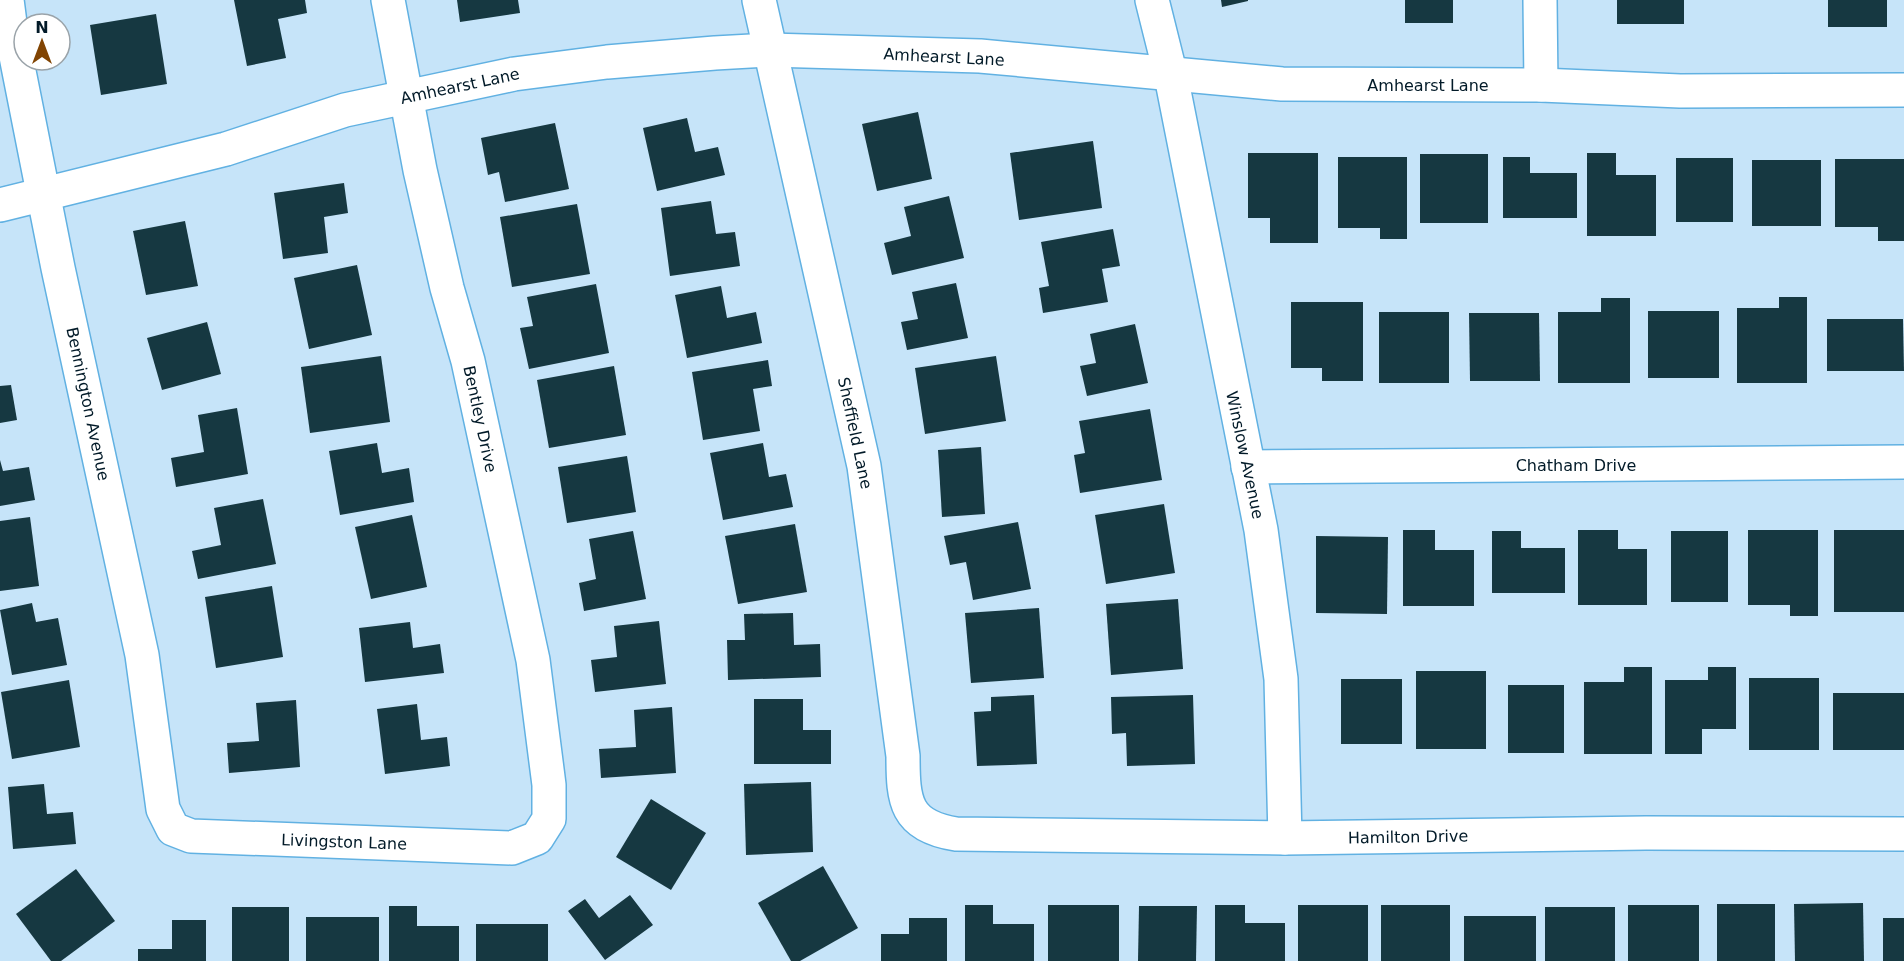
<svg xmlns="http://www.w3.org/2000/svg" width="1904" height="961" font-family="'DejaVu Sans',sans-serif">
<rect width="100%" height="100%" fill="#c6e4f9"/>
<!-- building -->
<g fill="#163841">
<path d="M234,0H305L307,13L278,19L286,58L247,66Z"/>
<path d="M457,0H518L520,13L460,22Z"/>
<path d="M1221,0H1248V1L1222,7Z"/>
<rect x="1405" y="0" width="48" height="23"/>
<rect x="1617" y="0" width="67" height="24"/>
<rect x="1828" y="0" width="59" height="27"/>
<path d="M156,14L167,84L101,95L90,25Z"/>
<path d="M918,112L932,179L877,191L862,124Z"/>
<path d="M687,118L695,152L718,147L725,175L657,191L643,128Z"/>
<path d="M555,123L569,189L505,202L499,172L488,175L481,138Z"/>
<path d="M1093,141L1102,208L1019,220L1010,153Z"/>
<path d="M1248,153H1318V243H1270V218H1248Z"/>
<path d="M1587,153H1616V175H1656V236H1587Z"/>
<rect x="1420" y="154" width="68" height="69"/>
<path d="M1338,157H1407V239H1380V228H1338Z"/>
<path d="M1503,157H1530V173H1577V218H1503Z"/>
<rect x="1676" y="158" width="57" height="64"/>
<path d="M1835,159H1904V241H1878V227H1835Z"/>
<rect x="1752" y="160" width="69" height="66"/>
<path d="M344,183L348,213L324,217L328,253L283,259L274,193Z"/>
<path d="M949,196L964,258L892,275L884,243L911,236L904,207Z"/>
<path d="M711,201L716,234L735,232L740,266L670,276L661,208Z"/>
<path d="M577,204L590,274L512,287L500,217Z"/>
<path d="M185,221L198,286L146,295L133,231Z"/>
<path d="M1113,229L1120,266L1102,269L1108,302L1043,313L1039,288L1049,286L1041,242Z"/>
<path d="M357,265L372,335L309,349L294,278Z"/>
<path d="M956,283L968,338L907,350L901,322L918,319L912,292Z"/>
<path d="M596,284L609,353L529,369L520,328L533,326L527,297Z"/>
<path d="M721,286L727,318L756,312L762,343L687,358L675,295Z"/>
<path d="M1779,297H1807V383H1737V308H1779Z"/>
<path d="M1601,298H1630V383H1558V312H1601Z"/>
<path d="M1291,302H1363V381H1322V368H1291Z"/>
<rect x="1648" y="311" width="71" height="67"/>
<rect x="1379" y="312" width="70" height="71"/>
<path d="M1469,313H1539L1540,381H1470Z"/>
<path d="M1827,319H1903L1904,371H1827Z"/>
<path d="M207,322L221,374L162,390L147,338Z"/>
<path d="M1135,324L1148,383L1087,396L1080,366L1096,363L1090,334Z"/>
<path d="M381,356L390,422L310,433L301,367Z"/>
<path d="M996,356L1006,421L925,434L915,368Z"/>
<path d="M768,360L772,386L753,389L760,431L703,440L692,372Z"/>
<path d="M614,366L626,435L549,448L537,380Z"/>
<path d="M11,385L17,420L0,423V386Z"/>
<path d="M237,408L248,474L176,487L171,458L204,452L198,415Z"/>
<path d="M1150,409L1162,480L1080,493L1074,455L1085,453L1079,421Z"/>
<path d="M377,443L382,473L409,468L414,502L340,515L329,451Z"/>
<path d="M763,443L769,477L786,474L793,507L723,520L710,453Z"/>
<path d="M981,447L985,514L942,517L938,450Z"/>
<path d="M627,456L636,512L567,523L558,467Z"/>
<path d="M0,460L3,471L29,467L35,500L0,506Z"/>
<path d="M263,499L276,564L198,579L192,551L221,545L214,508Z"/>
<path d="M1164,504L1175,573L1106,584L1095,515Z"/>
<path d="M412,515L427,587L371,599L355,527Z"/>
<path d="M30,517L39,586L0,591V521Z"/>
<path d="M1018,522L1031,589L973,600L966,562L950,565L944,536Z"/>
<path d="M795,524L807,592L738,604L725,536Z"/>
<path d="M1403,530H1435V550H1474V606H1403Z"/>
<path d="M1578,530H1618V549H1647V605H1578Z"/>
<path d="M1748,530H1818V616H1790V605H1748Z"/>
<rect x="1834" y="530" width="70" height="82"/>
<path d="M633,531L646,599L584,611L579,583L596,579L589,539Z"/>
<path d="M1492,531H1521V548H1565V593H1492Z"/>
<rect x="1671" y="531" width="57" height="71"/>
<path d="M1316,536L1388,537L1387,614L1316,613Z"/>
<path d="M272,586L283,657L216,668L205,597Z"/>
<path d="M1178,599L1183,669L1111,675L1106,604Z"/>
<path d="M32,603L36,622L58,618L67,665L12,675L0,610Z"/>
<path d="M1039,608L1044,678L971,683L965,613Z"/>
<path d="M793,613L794,645L820,644L821,677L728,680L727,640H745L744,614Z"/>
<path d="M659,621L666,684L595,692L591,660L617,657L614,626Z"/>
<path d="M410,622L413,648L440,644L444,673L365,682L359,628Z"/>
<path d="M1624,667H1652V754H1584V682H1624Z"/>
<path d="M1708,667H1736V729H1702V754H1665V680H1708Z"/>
<rect x="1416" y="671" width="70" height="78"/>
<rect x="1749" y="678" width="70" height="72"/>
<rect x="1341" y="679" width="61" height="65"/>
<path d="M69,680L80,747L12,759L1,692Z"/>
<rect x="1508" y="685" width="56" height="68"/>
<rect x="1833" y="693" width="71" height="57"/>
<path d="M1034,695L1037,764L977,766L974,712L991,711V697Z"/>
<path d="M1193,695L1195,764L1127,766L1126,733L1112,734L1111,697Z"/>
<path d="M754,699H803V730H831V764H754Z"/>
<path d="M296,700L300,767L229,773L227,743L259,741L256,703Z"/>
<path d="M417,704L421,740L447,737L450,766L385,774L377,709Z"/>
<path d="M672,707L676,773L601,778L599,749L636,747L634,710Z"/>
<path d="M811,782L813,852L746,855L744,784Z"/>
<path d="M44,784L47,814L73,812L76,844L13,849L8,787Z"/>
<path d="M651,799L706,833L671,890L616,857Z"/>
<path d="M823,866L858,928L800,961H791L758,903Z"/>
<path d="M76,869L115,921L61,961H51L16,914Z"/>
<path d="M630,895L653,925L605,960L568,911L585,899L599,918Z"/>
<path d="M1863,903L1864,961H1795L1794,904Z"/>
<rect x="1717" y="904" width="58" height="57"/>
<path d="M965,905H993V924H1034V961H965Z"/>
<rect x="1048" y="905" width="71" height="56"/>
<path d="M1215,905H1245V923H1285V961H1215Z"/>
<rect x="1298" y="905" width="70" height="56"/>
<rect x="1381" y="905" width="69" height="56"/>
<rect x="1628" y="905" width="71" height="56"/>
<path d="M389,906H417V926H459V961H389Z"/>
<path d="M1139,906H1197L1196,961H1138Z"/>
<rect x="232" y="907" width="57" height="54"/>
<rect x="1545" y="907" width="70" height="54"/>
<rect x="1464" y="916" width="72" height="45"/>
<rect x="306" y="917" width="73" height="44"/>
<path d="M909,918H947V961H881V934H909Z"/>
<rect x="1883" y="918" width="21" height="43"/>
<path d="M172,920H206V961H138V949H172Z"/>
<rect x="476" y="924" width="72" height="37"/>
</g>
<g fill="none" stroke-linecap="round" stroke-linejoin="round">
<defs>
<g id="minor">
<path d="M7,0L11,31L58,268L142,655L163,809L173,829L191,836L512,848L537,838L549,819V785L533,660L468,361L447,288L420,170L388,0"/>
<path d="M759,0L864,466L903,756C903,801 905,826 956,834L1285,838L1646,833L1904,834"/>
<path d="M1152,0L1171,76L1261,530L1281,679L1285,838"/>
<path d="M1540,0L1541,85"/>
<path d="M0,205L226,149L345,110L514,74L607,62L715,53L770,50L980,56L1282,84L1541,85L1680,91L1904,90"/>
<path d="M1248,467L1904,462"/>
</g>
</defs>
<!-- minor casing -->
<use href="#minor" stroke="#61b1e2" stroke-width="36"/>
<!-- minor -->
<use href="#minor" stroke="#fff" stroke-width="33"/>
</g>
<g text-anchor="middle" dominant-baseline="central" stroke-width="6" stroke-linejoin="round" paint-order="stroke">
<!-- street labels -->
<g font-size="16" fill="#021a28" stroke="#fff">
<text transform="translate(944 57) rotate(3)">Amhearst Lane</text>
<text x="1428" y="85">Amhearst Lane</text>
<text transform="translate(460 86) rotate(-12)">Amhearst Lane</text>
<text transform="translate(88 404) rotate(78)">Bennington Avenue</text>
<text transform="translate(480 419) rotate(78)">Bentley Drive</text>
<text transform="translate(855 433) rotate(78)">Sheffield Lane</text>
<text transform="translate(1245 455) rotate(78)">Winslow Avenue</text>
<text x="1576" y="465">Chatham Drive</text>
<text transform="translate(1408 837) rotate(-1)">Hamilton Drive</text>
<text transform="translate(344 842) rotate(2)">Livingston Lane</text>
</g>
</g>
<!-- north arrow -->
<g transform="translate(42 42)"><circle r="28" fill="#ffffff" stroke="#9aa3a9" stroke-width="1.5"/>
<path d="M0-4.5L10 22L0 15L-10 22Z" fill="#814402"/>
<text y="-9" font-size="16" font-weight="bold" text-anchor="middle" fill="#021a28">N</text>
</g>
</svg>
